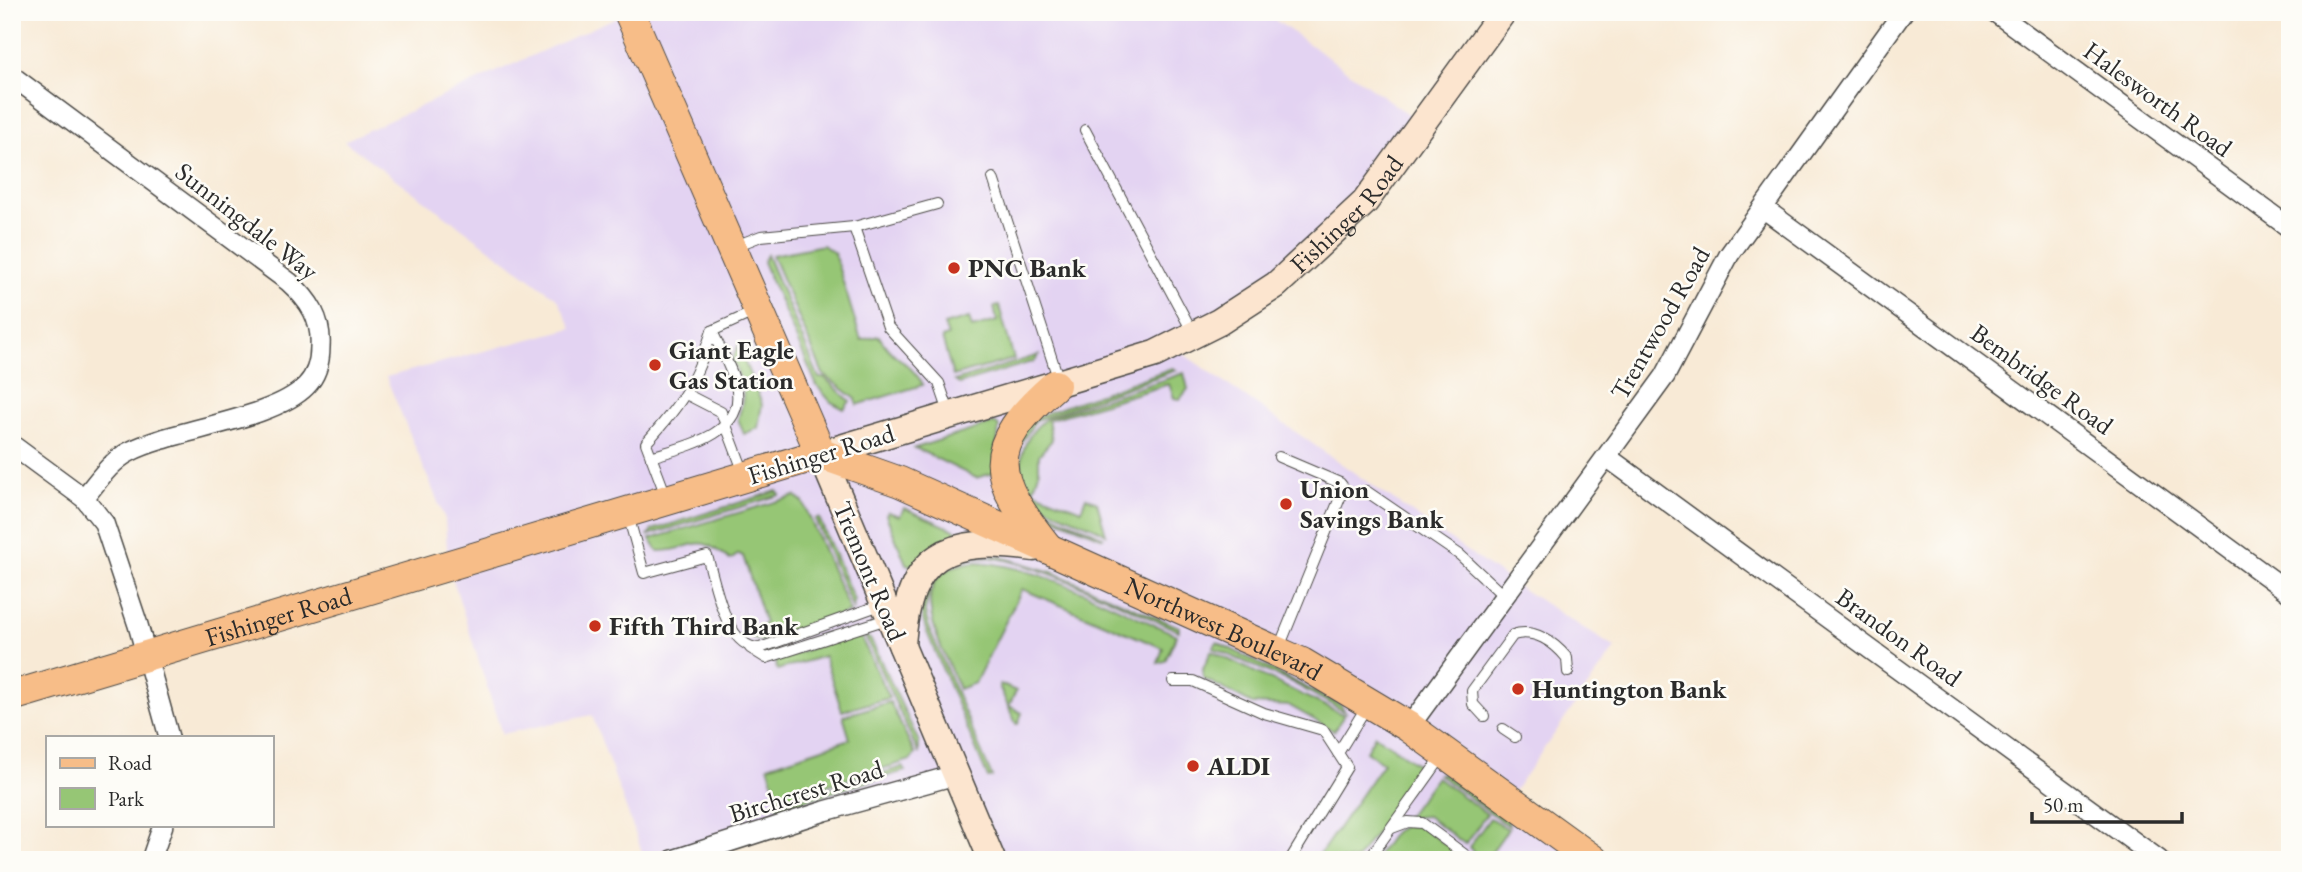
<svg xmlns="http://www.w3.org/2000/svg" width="2302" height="872" font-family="'EB Garamond',serif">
<rect width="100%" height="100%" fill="#fdfcf7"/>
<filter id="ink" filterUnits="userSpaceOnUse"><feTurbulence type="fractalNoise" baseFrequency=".0143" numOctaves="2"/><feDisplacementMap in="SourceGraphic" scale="14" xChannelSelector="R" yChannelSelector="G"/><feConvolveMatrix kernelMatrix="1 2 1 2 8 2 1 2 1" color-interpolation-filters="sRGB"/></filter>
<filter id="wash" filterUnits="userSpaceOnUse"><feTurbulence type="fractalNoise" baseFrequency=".00686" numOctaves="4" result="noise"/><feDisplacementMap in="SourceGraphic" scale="28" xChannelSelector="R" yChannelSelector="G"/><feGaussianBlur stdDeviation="1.57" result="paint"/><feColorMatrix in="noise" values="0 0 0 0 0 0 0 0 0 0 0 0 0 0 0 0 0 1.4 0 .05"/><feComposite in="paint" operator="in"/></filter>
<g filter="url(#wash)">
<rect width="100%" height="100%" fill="#f8ead6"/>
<!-- built -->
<path fill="#e3d3f2" d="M628,12H1264L1422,124L1325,242L1172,346L1514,584L1615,648L1509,798L1593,860H992L954,775L673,860H645L592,715L502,734L448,564L445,519L386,377L572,328L558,299L344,141Z"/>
<!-- green -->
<g fill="#96c675" stroke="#607850" stroke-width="2">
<path d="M823,245L834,253L861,340L879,336C890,357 913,364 923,385L857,405L856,399L823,374L772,255Z"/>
<path d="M767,255L819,378H825L850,401L844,409L831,402L817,386L763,262Z"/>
<path d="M999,306L1014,359L953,376L942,338L948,336L944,325L969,318L972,328L997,321L994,307Z"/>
<path d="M738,346L762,404L758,428L744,434L738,419C747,391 744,386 732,360Z"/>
<path d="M1039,355L1035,361L959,384L955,381Z"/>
<path d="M1172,368L1176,370L1036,420L1018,447V479H1014C1010,453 1016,435 1035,417Z"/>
<path d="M1184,373L1188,389L1180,399L1174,398L1169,384L1048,420L1052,440L1039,455V472L1033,491L1081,510L1086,497L1097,502L1106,534C1086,521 1060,517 1041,503C1010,480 1018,438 1047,418Z"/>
<path d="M994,423L999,426L994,473L976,478L915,448Z"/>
<path d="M777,491L780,495L649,535L652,530Z"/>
<path d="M795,496L803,502L850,612L762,641L753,639L748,633L765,623L743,556L739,554L730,560C692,528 696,552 658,551L650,539Z"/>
<path d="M1029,497C1048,517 1080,523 1104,538L1038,511Z"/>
<path d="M904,508L957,531L956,536L914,567L906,564L886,515L888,512L900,516Z"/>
<path d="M819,518L854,600L853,609L815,519Z"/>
<path d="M998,556L1052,572L1179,627V631C1133,611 1025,554 978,557C957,559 940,567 930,586L927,584L952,558Z"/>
<path d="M977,562C1047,567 1114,608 1177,635L1165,661L1158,663L1163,648L1022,589L975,683L959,689C942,647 895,568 977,562Z"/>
<path d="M925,590H929L925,612L929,628L992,777L988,778L926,630L921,613Z"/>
<path d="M856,634L860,635L889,698L842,711L824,656L777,670L775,660Z"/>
<path d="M864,634L871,640L919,742V754Z"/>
<path d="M1217,642L1341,705L1345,712L1291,682L1213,648Z"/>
<path d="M1211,651L1344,715L1334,731L1290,706L1252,704L1203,678V669Z"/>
<path d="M1000,684L1016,691L1009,706L1022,713L1018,724H1016L999,686Z"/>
<path d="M890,702L915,754L911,760L779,800L768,766L850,739L843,716Z"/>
<path d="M1375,735L1424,769L1356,860H1316L1383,763L1366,751Z"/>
<path d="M903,767L905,771L780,808L775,805Z"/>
<path d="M1443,773L1508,819L1509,826L1438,774Z"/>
<path d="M1436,777L1487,814L1465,844L1427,816L1406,818Z"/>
<path d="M1490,818L1508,829L1486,860H1480L1469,847Z"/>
<path d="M1404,826H1420L1458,853L1454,860H1374L1394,832Z"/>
</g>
</g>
<g filter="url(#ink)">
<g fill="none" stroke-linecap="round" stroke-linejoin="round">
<defs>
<g id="lane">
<path d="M1085,130L1193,333"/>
<path d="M993,178L1059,381"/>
<path d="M854,227L937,204"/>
<path d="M733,247L761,236L854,227L888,327L939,383L950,415"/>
<path d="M686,394L721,412L744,473"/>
<path d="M651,457C682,447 743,436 737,391C734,372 720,349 712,331"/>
<path d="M1366,491L1460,555L1505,597"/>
<path d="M666,496L646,443C683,402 695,383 712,331L756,311"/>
<path d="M628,515L644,573L707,556C716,584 725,648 760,648L883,604"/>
<path d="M750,648L766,658L887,619"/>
<path d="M1278,650L1344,488L1340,483L1279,457"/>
<path d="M1173,681H1193L1264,713L1323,730L1347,767L1290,860"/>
<path d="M1484,716L1473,704L1472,691L1513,635C1534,628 1554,642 1567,658L1568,672"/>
<path d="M1503,729L1515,737"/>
<path d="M1338,753L1367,706"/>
<path d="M1392,828L1408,822L1422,823L1472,860"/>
<path d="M1368,860L1443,755"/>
</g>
<g id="street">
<path d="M1995,12L2290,228"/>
<path d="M12,76L289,282C309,300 322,319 320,347C320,361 316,376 306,386C273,420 173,429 129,452C111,461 97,482 84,498"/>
<path d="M1763,208L2290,593"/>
<path d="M12,445L84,498L104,523L138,625L169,737"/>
<path d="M1607,457L2159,860"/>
<path d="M1409,727L1665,376L1729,255L1903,12"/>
<path d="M151,860L163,825"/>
<path d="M673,860L825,811L955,775"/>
</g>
<g id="secondary">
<path d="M902,646C908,552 948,536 1034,548"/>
<path id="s1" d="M992,860L821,454L1155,354L1219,322L1276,285L1365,202L1503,12"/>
</g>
<g id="primary">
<path d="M629,12L821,454"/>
<path id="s2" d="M821,454L900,482L1302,663L1409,727L1593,860"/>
<path d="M1047,547C991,476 982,449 1055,385"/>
<path id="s3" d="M12,696L821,454"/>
</g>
</defs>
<!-- lane casing -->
<use href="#lane" stroke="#4a4845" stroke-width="12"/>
<!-- street casing -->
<use href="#street" stroke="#4a4845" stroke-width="22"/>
<!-- secondary casing -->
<use href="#secondary" stroke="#4a4845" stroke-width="29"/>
<!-- primary casing -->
<use href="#primary" stroke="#4a4845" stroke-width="32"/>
<!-- lane -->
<use href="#lane" stroke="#fff" stroke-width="10"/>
<!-- street -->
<use href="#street" stroke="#fff" stroke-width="19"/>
<!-- secondary -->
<use href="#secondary" stroke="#fce5cf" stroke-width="26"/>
<!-- primary -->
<use href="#primary" stroke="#f7bd88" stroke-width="30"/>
</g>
</g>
<!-- markers -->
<g fill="#c8321e" stroke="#fdfcf7" stroke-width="2.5">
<circle cx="954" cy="268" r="7"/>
<circle cx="655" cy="365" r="7"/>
<circle cx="1286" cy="504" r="7"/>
<circle cx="595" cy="626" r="7"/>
<circle cx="1518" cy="689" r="7"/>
<circle cx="1193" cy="766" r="7"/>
</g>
<g text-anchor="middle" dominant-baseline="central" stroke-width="5" stroke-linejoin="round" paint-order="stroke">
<!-- street labels -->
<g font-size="26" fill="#2b2b2b" stroke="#fdfcf7">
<text transform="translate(2158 99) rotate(36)">Halesworth Road</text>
<text stroke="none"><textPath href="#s1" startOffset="1029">Fishinger Road</textPath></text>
<text transform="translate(247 221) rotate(38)">Sunningdale Way</text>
<text transform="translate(1660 323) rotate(-60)">Trentwood Road</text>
<text transform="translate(2042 379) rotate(36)">Bembridge Road</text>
<text transform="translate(821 454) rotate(-17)">Fishinger Road</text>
<text transform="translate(870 571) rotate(67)">Tremont Road</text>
<text stroke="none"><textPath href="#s3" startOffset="278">Fishinger Road</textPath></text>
<text stroke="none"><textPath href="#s2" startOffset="439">Northwest Boulevard</textPath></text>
<text transform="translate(1899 637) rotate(36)">Brandon Road</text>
<text transform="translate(806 791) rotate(-17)">Birchcrest Road</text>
</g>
<!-- poi labels -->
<g font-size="26" font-weight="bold" fill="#2b2b2b" stroke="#fdfcf7" text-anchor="start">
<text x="968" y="268">PNC Bank</text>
<text x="669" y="350">Giant Eagle<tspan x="669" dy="30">Gas Station</tspan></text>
<text x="1300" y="489">Union<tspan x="1300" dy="30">Savings Bank</tspan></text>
<text x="609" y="626">Fifth Third Bank</text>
<text x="1532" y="689">Huntington Bank</text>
<text x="1207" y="766">ALDI</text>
</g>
</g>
<!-- margin -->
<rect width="2302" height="872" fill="none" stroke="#fdfcf7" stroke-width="42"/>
<!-- legend -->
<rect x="46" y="736" width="228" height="91" fill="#fdfcf7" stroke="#a9a8a5" stroke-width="2"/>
<rect x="60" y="758" width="35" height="10" fill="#f7bd88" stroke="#a9a8a5" stroke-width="2"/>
<text x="108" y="770" font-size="21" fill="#2b2b2b">Road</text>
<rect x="60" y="788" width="35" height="21" fill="#96c675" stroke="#a9a8a5" stroke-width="2"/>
<text x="108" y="806" font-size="21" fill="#2b2b2b">Park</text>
<!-- scale -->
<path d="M2032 812v10h150v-10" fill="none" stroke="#2b2b2b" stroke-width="3.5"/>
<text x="2043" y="812" font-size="21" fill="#2b2b2b" stroke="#fdfcf7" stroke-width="5" paint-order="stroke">50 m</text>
</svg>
